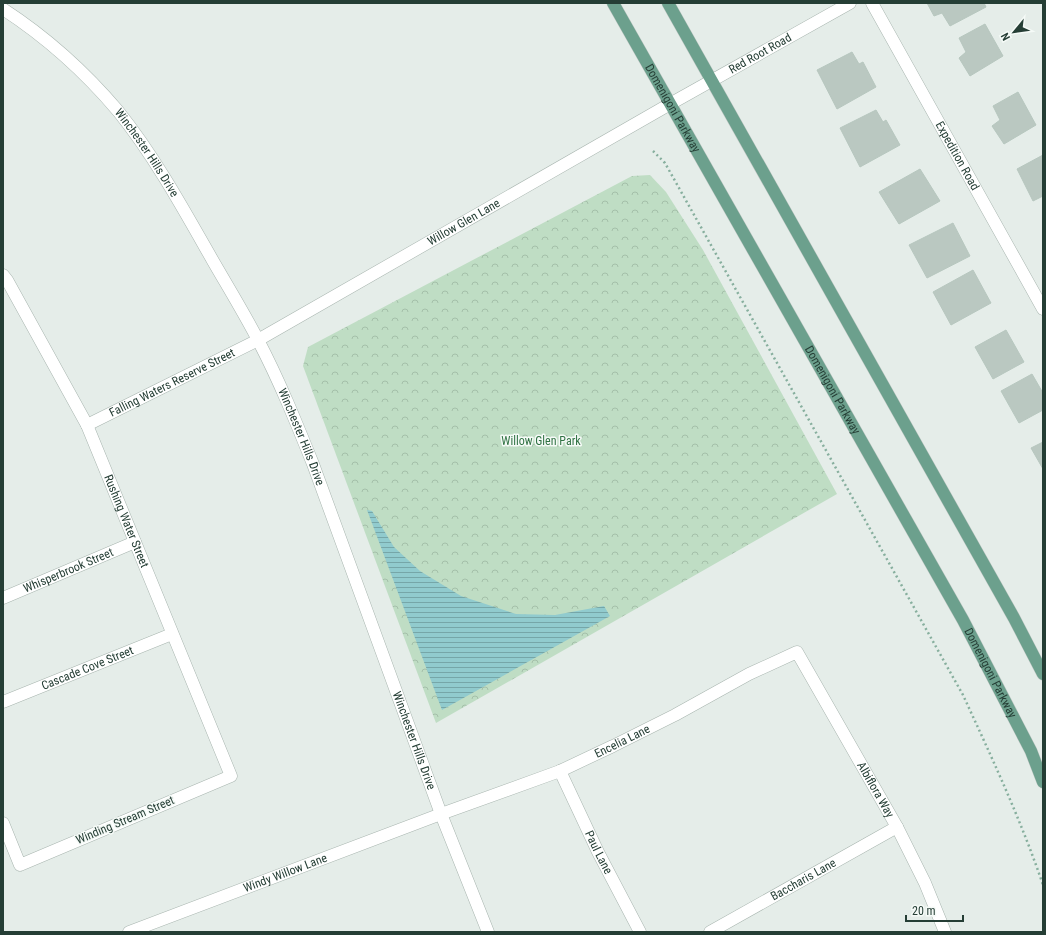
<svg xmlns="http://www.w3.org/2000/svg" width="1046" height="935" font-family="'Roboto Condensed',sans-serif">
<defs>
<pattern id="park-crowns" width="20" height="18" patternUnits="userSpaceOnUse"><rect width="20" height="18" fill="#bfddc4"/><path d="M2 6a3 3 0 1 1 6 0M12 15a3 3 0 1 1 6 0" fill="none" stroke="#a4bfa9"/></pattern>
<pattern id="water-rules" width="6" height="5" patternUnits="userSpaceOnUse"><rect width="6" height="5" fill="#91cbce"/><path d="M0 2.5h6" fill="none" stroke="#76a6a8"/></pattern>
</defs>
<rect width="100%" height="100%" fill="#e5ede9"/>
<!-- park -->
<path fill="url(#park-crowns)" d="M650,175L666,192L703,250L837,494L436,723L303,366L308,347L632,176Z"/>
<!-- water -->
<path fill="url(#water-rules)" d="M367,510L372,511L394,547L420,571L461,596L516,614L555,615L604,606L610,616L442,710Z"/>
<!-- building -->
<g fill="#bac8c1" stroke="#b7c7bf">
<path d="M927,3H984L986,7L950,26L942,13L934,16Z"/>
<path d="M985,24L1003,56L970,76L959,58L966,52L959,38Z"/>
<path d="M852,52L859,64L863,62L876,87L837,109L817,70Z"/>
<path d="M1018,92L1036,125L1004,144L992,126L1000,120L993,106Z"/>
<path d="M876,110L883,122L886,120L900,145L860,167L840,128Z"/>
<path d="M1043,155V196L1033,201L1017,169Z"/>
<path d="M920,169L940,201L899,224L879,192Z"/>
<path d="M953,223L970,256L927,278L909,245Z"/>
<path d="M973,270L991,303L951,325L933,292Z"/>
<path d="M1006,330L1024,362L993,379L975,347Z"/>
<path d="M1032,374L1043,393V410L1019,423L1001,391Z"/>
<path d="M1043,442V469L1031,448Z"/>
</g>
<g fill="none" stroke-linecap="round" stroke-linejoin="round">
<defs>
<g id="minor">
<path id="s1" d="M872,3L1043,309"/>
<path id="s2" d="M3,9C46,37 85,72 118,111C155,157 184,210 213,261C228,287 244,313 258,340C279,380 296,422 313,464L441,814L488,932"/>
<path id="s3" d="M3,275L7,280L87,425L231,776L20,865L3,823"/>
<path id="s4" d="M87,425L258,340L670,104L850,3"/>
<path id="s5" d="M3,598L135,542"/>
<path id="s6" d="M3,702L172,634"/>
<path id="s7" d="M560,771L598,852L640,932"/>
<path id="s8" d="M129,932L441,814L560,771L613,746L675,715L749,674L797,652L897,827L925,883L945,932"/>
<path id="s9" d="M710,932L897,827"/>
</g>
<g id="major">
<path id="s10" d="M613,3L963,620L1031,751L1043,782"/>
<path d="M668,3L1014,618L1043,674"/>
</g>
</defs>
<!-- minor casing -->
<use href="#minor" stroke="#a8b5af" stroke-width="13"/>
<!-- major casing -->
<use href="#major" stroke="#c2c9c6" stroke-width="13"/>
<!-- path -->
<path stroke="#87af9e" stroke-width="2.5" stroke-dasharray="2 3" stroke-linecap="butt" d="M653,151L665,163L963,695C992,758 1021,820 1043,885"/>
<!-- minor -->
<use href="#minor" stroke="#fff" stroke-width="12"/>
<!-- major -->
<use href="#major" stroke="#6ca08d" stroke-width="12"/>
</g>
<g text-anchor="middle" dominant-baseline="central" stroke-width="3" stroke-linejoin="round" paint-order="stroke">
<!-- street labels -->
<g font-size="12" fill="#253e35" stroke="#f5faf7">
<text stroke="none"><textPath href="#s4" startOffset="769">Red Root Road</textPath></text>
<text stroke="none"><textPath href="#s10" startOffset="121">Domenigoni Parkway</textPath></text>
<text stroke="none"><textPath href="#s2" startOffset="205">Winchester Hills Drive</textPath></text>
<text stroke="none"><textPath href="#s1" startOffset="175">Expedition Road</textPath></text>
<text stroke="none"><textPath href="#s4" startOffset="428">Willow Glen Lane</textPath></text>
<text stroke="none"><textPath href="#s4" startOffset="95">Falling Waters Reserve Street</textPath></text>
<text stroke="none"><textPath href="#s10" startOffset="445">Domenigoni Parkway</textPath></text>
<text stroke="none"><textPath href="#s2" startOffset="529">Winchester Hills Drive</textPath></text>
<text stroke="none"><textPath href="#s3" startOffset="276">Rushing Water Street</textPath></text>
<text stroke="none"><textPath href="#s5" startOffset="71">Whisperbrook Street</textPath></text>
<text stroke="none"><textPath href="#s6" startOffset="91">Cascade Cove Street</textPath></text>
<text stroke="none"><textPath href="#s10" startOffset="769">Domenigoni Parkway</textPath></text>
<text stroke="none"><textPath href="#s2" startOffset="853">Winchester Hills Drive</textPath></text>
<text stroke="none"><textPath href="#s8" startOffset="529">Encelia Lane</textPath></text>
<text stroke="none"><textPath href="#s8" startOffset="884">Albiflora Way</textPath></text>
<text transform="translate(125 820) rotate(-23)">Winding Stream Street</text>
<text stroke="none"><textPath href="#s7" startOffset="90">Paul Lane</textPath></text>
<text stroke="none"><textPath href="#s8" startOffset="167">Windy Willow Lane</textPath></text>
<text stroke="none"><textPath href="#s9" startOffset="107">Baccharis Lane</textPath></text>
</g>
<!-- park labels -->
<g font-size="12" fill="#317344" stroke="#f5faf7">
<text x="541" y="441">Willow Glen Park</text>
</g>
</g>
<!-- border -->
<rect width="1046" height="935" fill="none" stroke="#253e35" stroke-width="8"/>
<!-- north arrow -->
<g transform="translate(1014 32) rotate(241)" stroke="#f5faf7" stroke-width="3" paint-order="stroke">
<path d="M0-3L7 15L0 10L-7 15Z" fill="#253e35"/>
<text y="-6" font-size="11" font-weight="bold" text-anchor="middle" fill="#253e35">N</text>
</g>
<!-- scale -->
<path d="M906 915v6h57v-6" fill="none" stroke="#253e35" stroke-width="2"/>
<text x="912" y="915" font-size="12" fill="#253e35" stroke="#f5faf7" stroke-width="3" paint-order="stroke">20 m</text>
</svg>
